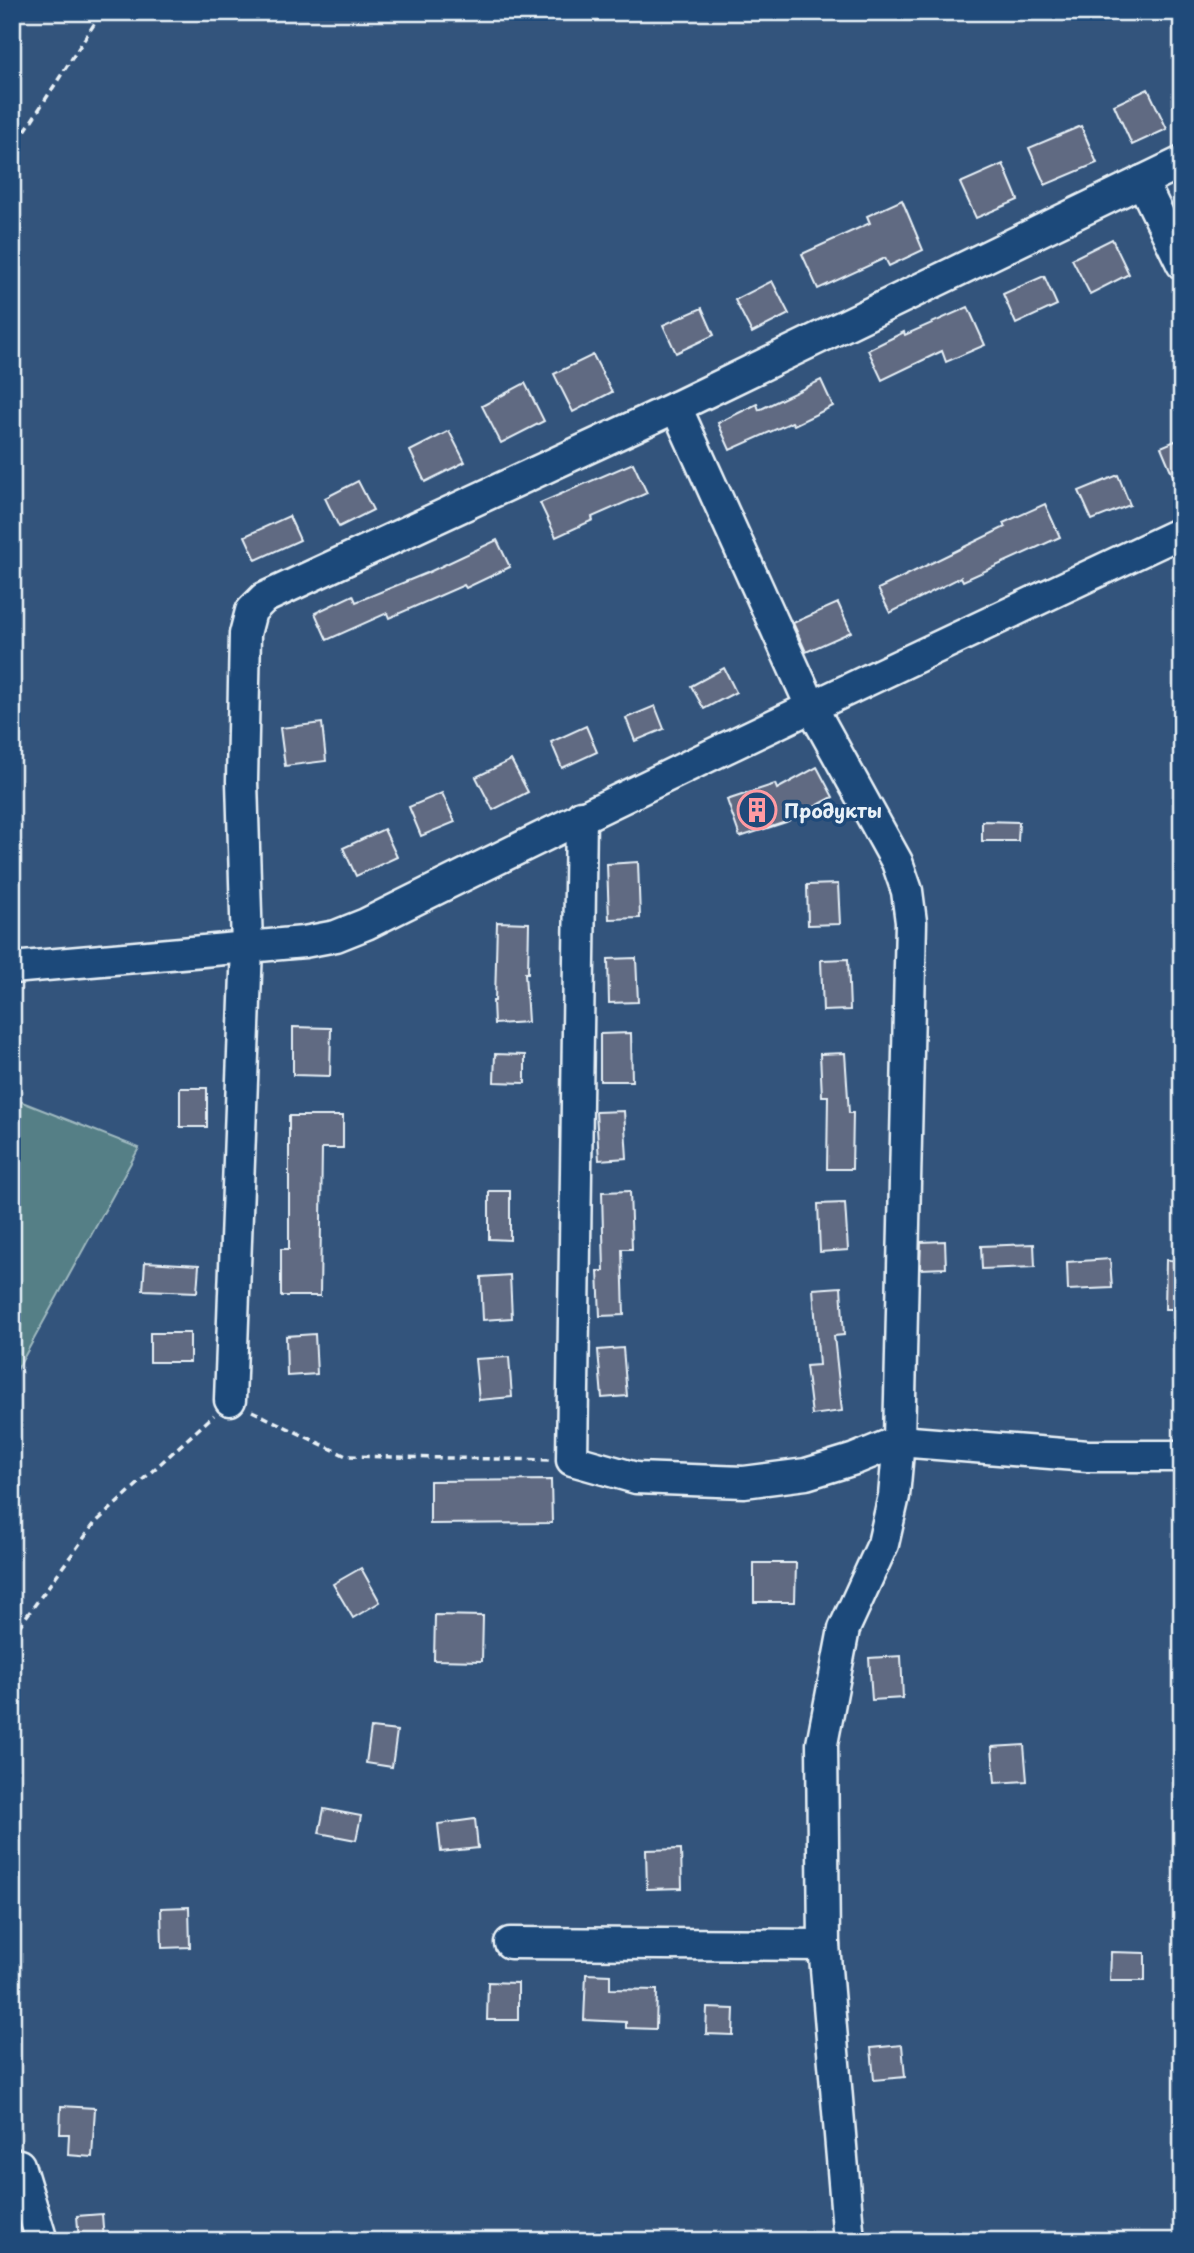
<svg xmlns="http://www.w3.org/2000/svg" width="1194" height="2253" font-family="'Playpen Sans',sans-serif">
<rect width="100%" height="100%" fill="#33547c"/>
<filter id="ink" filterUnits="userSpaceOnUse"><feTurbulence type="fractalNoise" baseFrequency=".0143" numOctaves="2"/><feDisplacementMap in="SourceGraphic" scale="14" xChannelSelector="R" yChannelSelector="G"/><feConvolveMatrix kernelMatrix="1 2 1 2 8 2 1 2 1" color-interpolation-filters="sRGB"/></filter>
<g filter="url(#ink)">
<!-- green -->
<path fill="#557f86" stroke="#9eb8bf" stroke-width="2" d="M12,1098L139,1148L12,1379Z"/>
<!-- building -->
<g fill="#616a82" stroke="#e8f1f8" stroke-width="2">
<path d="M1148,89L1167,129L1132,145L1114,105Z"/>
<path d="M1081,126L1097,163L1045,185L1029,148Z"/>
<path d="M1003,164L1018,200L976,218L960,183Z"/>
<path d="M902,200L923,250L889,266L885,258L818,289L802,254L870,223L867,216Z"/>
<path d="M1112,239L1129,274L1090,294L1072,259Z"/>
<path d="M1044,276L1057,305L1016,324L1003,294Z"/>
<path d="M772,281L789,314L752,333L735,300Z"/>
<path d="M968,307L985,345L946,362L942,351L882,380L868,350L904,332L905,335Z"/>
<path d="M702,308L714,335L676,353L663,325Z"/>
<path d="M593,355L612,392L573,412L554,374Z"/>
<path d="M821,380L833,406L794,425L792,422L730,450L718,423L757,404L759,410Z"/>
<path d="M525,383L544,421L501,443L482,406Z"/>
<path d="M449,431L465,462L425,482L410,451Z"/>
<path d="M1182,438V497L1161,447Z"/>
<path d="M633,463L647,493L592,517L593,520L556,537L540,503Z"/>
<path d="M1118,475L1130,505L1092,520L1079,491Z"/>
<path d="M358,481L373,510L339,527L325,498Z"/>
<path d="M1045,504L1060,537L963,581L961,577L890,613L878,589L1005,527L1003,523Z"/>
<path d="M289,516L300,540L256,560L245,536Z"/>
<path d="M497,540L510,567L466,588L464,585L389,618L387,613L327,640L315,613L353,595L356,602L427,573Z"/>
<path d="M838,603L851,632L806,652L793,623Z"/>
<path d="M724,668L736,692L704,709L691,686Z"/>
<path d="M655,706L664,729L635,741L626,718Z"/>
<path d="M322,723L326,761L285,766L280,728Z"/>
<path d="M586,726L597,752L562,768L551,742Z"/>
<path d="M511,760L528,792L493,810L476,777Z"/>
<path d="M817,767L833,797L786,822L740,837L727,800L775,784L777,789Z"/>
<path d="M442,793L455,822L421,836L409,807Z"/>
<path d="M982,821L1019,822L1018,841H982Z"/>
<path d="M384,829L397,857L356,876L343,848Z"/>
<path d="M638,862L640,918L609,919L607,864Z"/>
<path d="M838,884L840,924L808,925L807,885Z"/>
<path d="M497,922L529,923L528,973H525L528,1022L494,1024L493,1001H495Z"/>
<path d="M636,958L638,1002L609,1003L608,959Z"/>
<path d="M848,959L850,1010L823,1011L821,960Z"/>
<path d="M293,1027L331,1028L330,1076L293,1075Z"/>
<path d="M631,1033L632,1081H600V1034Z"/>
<path d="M845,1053L849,1113H853L852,1169H827L828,1096H822L820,1054Z"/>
<path d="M495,1054L525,1055V1083L494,1082Z"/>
<rect x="180" y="1088" width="27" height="39"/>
<path d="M624,1111L627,1158L599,1160L596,1112Z"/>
<path d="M289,1116H343V1148H322L320,1296H281V1249H289Z"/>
<path d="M489,1191H510V1240L489,1239Z"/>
<path d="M630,1191L632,1249H622L624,1315L600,1316L598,1271H604L602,1192Z"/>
<path d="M845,1203L848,1250L820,1252L818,1204Z"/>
<path d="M945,1241L946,1268L920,1269L921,1242Z"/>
<path d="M1034,1244L1035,1267L982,1269L981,1246Z"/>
<path d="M1110,1259L1112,1288L1068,1290L1067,1262Z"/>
<path d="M1166,1260L1182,1261V1309H1165Z"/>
<path d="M145,1262L199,1265L197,1292L143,1290Z"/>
<path d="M510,1275L512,1318L483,1320L481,1277Z"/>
<path d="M841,1287L844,1335L834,1336L842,1411L812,1415L806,1366L819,1365L813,1289Z"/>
<rect x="150" y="1333" width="40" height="29"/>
<path d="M315,1334L317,1374L287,1376L286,1336Z"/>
<path d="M623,1348L627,1396L602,1398L598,1350Z"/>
<path d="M509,1357L512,1397L479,1400L475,1359Z"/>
<path d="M551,1480L552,1523L430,1524V1481Z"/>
<path d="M754,1563H796L795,1602H754Z"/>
<path d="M361,1568L380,1602L353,1618L333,1584Z"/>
<path d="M435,1615L483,1616L482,1661L434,1660Z"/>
<path d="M901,1656L903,1698L872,1700L869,1658Z"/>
<path d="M371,1728L397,1731L392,1767L366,1763Z"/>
<path d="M1024,1745L1027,1781L995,1783L992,1747Z"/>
<path d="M324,1809L361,1816L356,1840L319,1833Z"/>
<path d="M475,1819L478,1848L441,1852L438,1824Z"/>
<path d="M681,1849L682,1888L647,1889L646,1850Z"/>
<path d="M189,1907L190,1947L162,1948L161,1908Z"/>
<path d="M1111,1952L1145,1953V1981H1110Z"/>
<path d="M586,1974L610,1975V1989L657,1990L656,2029L626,2028V2022L584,2020Z"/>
<path d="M488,1982L518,1983V2020H487Z"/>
<path d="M707,2008L734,2009L733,2035L706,2034Z"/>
<path d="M902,2045L905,2077L874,2080L871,2048Z"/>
<path d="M61,2106L95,2108L92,2157L68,2155L69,2134H60Z"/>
<path d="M102,2214L104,2241H79L77,2216Z"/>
</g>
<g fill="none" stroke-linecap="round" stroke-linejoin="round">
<defs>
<g id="minor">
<path d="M1142,181L1182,264"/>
<path d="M581,816L572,1460L636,1478L744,1482L806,1474L855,1459L899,1441L911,922L907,891L897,862L811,706L676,407"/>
<path d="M12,968L304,942L336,936L366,924C636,789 909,660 1182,532"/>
<path d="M230,1400L247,947L242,781L245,634L251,611L264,598L676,407L1182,162"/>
<path d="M510,1943L824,1945"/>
<path d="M19,2165L42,2241"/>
<path d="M849,2241L824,1945L822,1744L844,1629L883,1544L894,1496L899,1441L1088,1456H1182"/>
</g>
</defs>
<!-- minor casing -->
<use href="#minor" stroke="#e8f1f8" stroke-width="35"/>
<!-- path -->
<g stroke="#e8f1f8" stroke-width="3.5" stroke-dasharray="7 5" stroke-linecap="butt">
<path d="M12,151L102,12"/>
<path d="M252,1411L346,1456L549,1460"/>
<path d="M12,1636L95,1523L214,1415"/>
</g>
<!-- minor -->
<use href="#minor" stroke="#1f4a7a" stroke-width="30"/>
</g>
</g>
<!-- icons -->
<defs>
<symbol id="building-ring" viewBox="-11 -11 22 22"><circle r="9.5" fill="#1f4a7a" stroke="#ff9aa2" stroke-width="1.5"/><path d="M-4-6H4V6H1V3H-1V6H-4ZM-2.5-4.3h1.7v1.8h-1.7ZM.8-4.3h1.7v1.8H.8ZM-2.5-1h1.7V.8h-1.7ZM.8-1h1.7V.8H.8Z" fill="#ff9aa2"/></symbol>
</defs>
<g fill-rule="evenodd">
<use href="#building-ring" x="735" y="788" width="44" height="44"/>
</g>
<g text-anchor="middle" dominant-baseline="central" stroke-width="7" stroke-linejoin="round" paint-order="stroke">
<!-- poi labels -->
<g font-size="19" font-weight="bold" fill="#e8f1f8" stroke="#1f4a7a" text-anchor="start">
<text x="784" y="810">Продукты</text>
</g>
</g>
<!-- margin -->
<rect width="1194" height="2253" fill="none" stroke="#1f4a7a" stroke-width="42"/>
<rect x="21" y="21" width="1152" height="2211" fill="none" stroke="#e8f1f8" stroke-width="2.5" filter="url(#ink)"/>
</svg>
